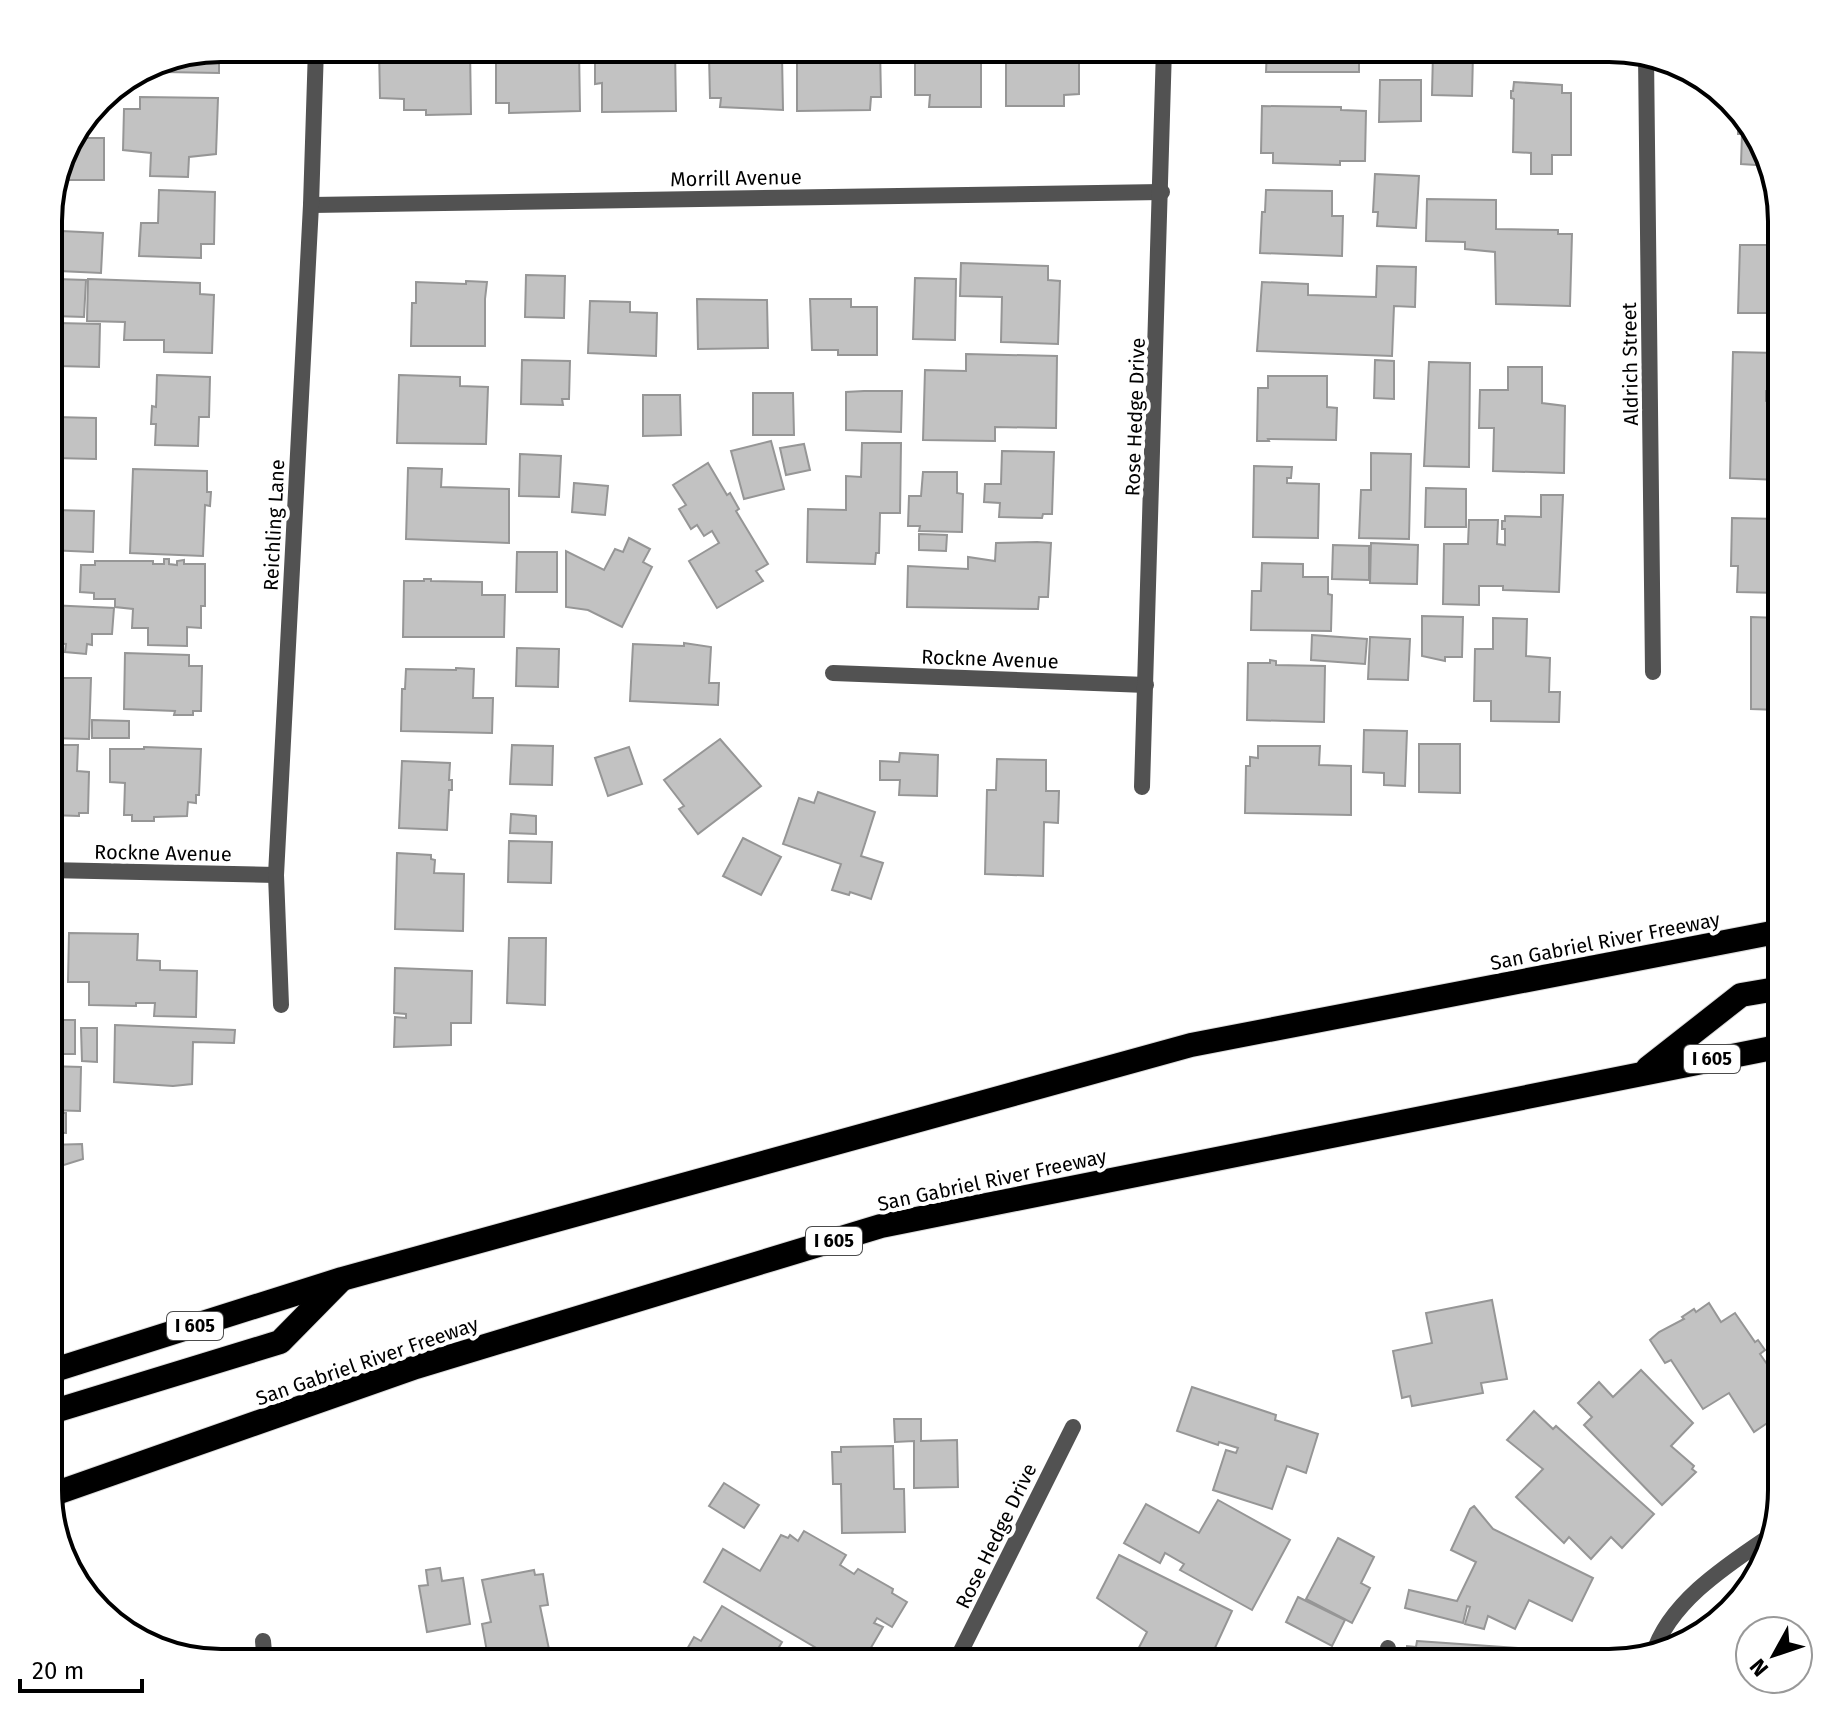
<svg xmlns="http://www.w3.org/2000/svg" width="1830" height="1711" font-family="'Fira Sans',sans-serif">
<rect width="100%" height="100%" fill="#fff"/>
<!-- building -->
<g fill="#c2c2c2" stroke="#969696" stroke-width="2">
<path d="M219,48V73L164,72V63H153Z"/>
<path d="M379,48H470L471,114L426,115V110H404V99L380,98Z"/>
<path d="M496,48H579L580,111L509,113V103H496Z"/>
<path d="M595,48H675L676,111L602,112V83L595,84Z"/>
<path d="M717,48H755L751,50V55L782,54L783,110L720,107L721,98H710L709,55H717Z"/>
<path d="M797,48H880L881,97H871L870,110L797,111Z"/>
<path d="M915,48H981V107H929L930,95H915Z"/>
<path d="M1006,48H1082L1081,54H1079V94L1064,95V106H1006Z"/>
<path d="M1267,48H1359V72H1266Z"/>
<path d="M1433,53L1473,54L1472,96L1432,95Z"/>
<path d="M1380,80H1421V121L1379,122Z"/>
<path d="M1514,82L1562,85V93H1571V155H1552V174H1531V153L1513,152L1514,99L1511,98V91H1513Z"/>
<path d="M140,97L218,98L216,154L189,157L188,177L150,176L151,153L123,150L124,109H140Z"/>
<path d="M1262,106L1341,107V110L1366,111L1365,161H1340V165L1273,163V153H1261Z"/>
<path d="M1743,116L1769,154L1771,166L1741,164L1742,134H1738V123H1743Z"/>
<path d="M71,138H104V180H62V157L66,145Z"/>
<path d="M1375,174L1419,176L1416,228L1377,226L1378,212H1373Z"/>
<path d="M159,190L215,192L214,244H201V258L139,256L141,223H158Z"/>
<path d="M1266,190L1332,191V216H1343L1342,256L1260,253L1262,212H1265Z"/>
<path d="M1427,199L1496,200V229L1558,230V234H1572L1570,306L1496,304L1495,252L1465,249V242L1426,241Z"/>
<path d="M61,231L103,233L101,273L59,271Z"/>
<path d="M1740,245H1782V313H1738Z"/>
<path d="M961,263L1048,266V280L1060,281L1058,344L1001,342L1002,297L960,296Z"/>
<path d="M1377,266L1416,267L1415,307L1394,306L1392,356L1257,351L1262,282L1308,284V295L1376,297Z"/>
<path d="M526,275L565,276L564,318L525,317Z"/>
<path d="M915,278L956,279L955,340L913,339Z"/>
<path d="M56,279L86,280L84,317L54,316Z"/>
<path d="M88,279L200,283V294L214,295L212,353L164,352V340H124L125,322L87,321Z"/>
<path d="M466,281L487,282L485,299V346H411L412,303H416V282L466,284Z"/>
<path d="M697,299L767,300L768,348L698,349Z"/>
<path d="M810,299H851V307H877V355H838V350H812Z"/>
<path d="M590,301L630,302V312L657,313L656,356L588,353Z"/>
<path d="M57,323L100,324L99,367L58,366V364L50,363L51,326H57Z"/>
<path d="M1733,352L1776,353L1775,392L1766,391V401L1772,402V406H1782V480L1730,478Z"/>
<path d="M966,354L1057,356L1056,428L995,427V441L923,440L925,370L966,371Z"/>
<path d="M522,360L570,361L569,399H562L563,405L521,404Z"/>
<path d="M1375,360L1394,361V399L1374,398Z"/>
<path d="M1429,362L1470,363L1469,467L1424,466Z"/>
<path d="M1508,367H1542V403L1565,406L1564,473L1493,471L1494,428H1479L1480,390H1508Z"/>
<path d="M157,375L210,377L209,417H199L198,446L155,445L156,424H151L152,406L156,407Z"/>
<path d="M399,375L460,377V386L488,387L486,444L397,443Z"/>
<path d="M1268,376H1327V407L1337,408L1336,440L1268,439L1269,441H1257L1258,388H1268Z"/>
<path d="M864,391H902L901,432L846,430V392Z"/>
<path d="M753,393H793L794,435H753Z"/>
<path d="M643,395H680L681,435L643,436Z"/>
<path d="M55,417L96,418V459L55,458Z"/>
<path d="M771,441L784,489L744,499L731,451Z"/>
<path d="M862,443H901L900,513H880L879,553H876L875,564L807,562L808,509L846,510V476L861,477Z"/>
<path d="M804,444L810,470L786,475L780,448Z"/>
<path d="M1002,451L1054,452L1052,514H1043L1042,518L999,517L1000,503L984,502L985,484H1001Z"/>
<path d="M1371,453L1411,454L1409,539L1359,538L1361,490H1371Z"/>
<path d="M520,454L561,456L559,497L519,496Z"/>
<path d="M708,463L727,495L730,493L739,509L736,511L768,564L756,571L763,581L717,608L689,561L719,543L712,531L704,536L697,525L691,529L679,509L686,505L673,485Z"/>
<path d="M1254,466L1292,467L1291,478H1287V483L1319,484L1318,538L1253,537Z"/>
<path d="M408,468L442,469L441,487L509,489V543L406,539Z"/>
<path d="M133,469L207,471V492H211L210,506L205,505L203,556L130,553Z"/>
<path d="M923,472H957V493L963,494L962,532L919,531L920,526H908L909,496H921Z"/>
<path d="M574,483L608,486L605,515L572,512Z"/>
<path d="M1426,488L1466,489V527H1425Z"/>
<path d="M1541,495H1563L1559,592L1503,590V586H1479V605L1443,604L1444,544H1468L1469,520H1498L1497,544L1505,545V529H1502V521H1505V516L1541,517Z"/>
<path d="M54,510L94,511L93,552L48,550V519H53Z"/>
<path d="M1732,518L1782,519V593L1737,592L1738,566H1731Z"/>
<path d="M919,534L947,535L946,551L919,550Z"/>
<path d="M629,538L650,549L643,562L652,567L622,627L588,610L566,607V551L604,570L615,549L623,552Z"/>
<path d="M1037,542L1051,543L1048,597H1039L1038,609L907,607L908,566L968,569V557L995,561L996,543Z"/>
<path d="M1371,543L1418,545L1417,584L1370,583Z"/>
<path d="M1333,545L1369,546V580L1332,579Z"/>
<path d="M517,552H557V592H516Z"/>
<path d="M164,559H169V564L177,565V561L184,560V564H205V606H201V628L187,627V646L148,645V628H132L133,609L115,607V599H94V593L80,592L81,565H95V561H153V564H164Z"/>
<path d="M1262,563L1303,564V577H1328V594L1332,595L1331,631L1251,630L1252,591H1261Z"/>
<path d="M424,579H431V581L482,582V595H505L504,637H403L404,581H424Z"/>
<path d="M48,605L114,608L112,634H92V645L87,644L86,654L65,652L66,644L49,643Z"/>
<path d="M1422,616L1463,617L1462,657H1445V661L1422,656Z"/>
<path d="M1751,617L1782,618V710L1751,709Z"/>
<path d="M1493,618L1527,619L1526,656L1550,658L1549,692H1560L1559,722L1491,721V701H1474L1475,649H1493Z"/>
<path d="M1312,635L1367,639L1365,664L1311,660Z"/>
<path d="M1370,637L1410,639L1408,680L1368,679Z"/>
<path d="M684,643L711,647L709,683H719L718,705L630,701L633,644L684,646Z"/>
<path d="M517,648L559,649L558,687L516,686Z"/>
<path d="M125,653L189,655V666H202L201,711H193V715H174L175,711L124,709Z"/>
<path d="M1270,660L1276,661V665L1325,666L1324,722L1247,720L1248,663H1270Z"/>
<path d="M456,668L474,669L473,698H493L492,733L401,731L402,689H405L406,669L456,670Z"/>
<path d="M49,678H91L89,739L48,738Z"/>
<path d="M92,720L129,721V738H92Z"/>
<path d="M1364,730L1407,731L1405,786L1384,785V773L1363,772Z"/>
<path d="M720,739L761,786L698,834L679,809L684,806L664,780Z"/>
<path d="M1419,744H1460V793L1419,792Z"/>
<path d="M48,745H78L77,771L89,772L88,813H79V816L49,815Z"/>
<path d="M512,745L553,746L552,785L510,784Z"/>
<path d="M1258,746H1320L1319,765L1351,766V815L1245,813L1246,766H1250V757L1258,758Z"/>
<path d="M144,747L201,749L199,795H196V803L188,802L187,816L154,817V821H132V815H124L125,783L110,782V749H144Z"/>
<path d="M629,747L642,784L608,796L595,758Z"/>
<path d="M900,753L938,755L937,796L899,795L900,780H880V761L899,762Z"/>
<path d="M997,759L1046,760V791H1059L1058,823L1044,822L1043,876L985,874L987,790H996Z"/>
<path d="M402,761L450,763L449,780H452V790H449L447,830L399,828Z"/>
<path d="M818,792L875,812L861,856L883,863L871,899L850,892L849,895L832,890L841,864L783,844L799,798L814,803Z"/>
<path d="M511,814L536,816V834L510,833Z"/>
<path d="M743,838L781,857L761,895L723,876Z"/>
<path d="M509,841L552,842L551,883L508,882Z"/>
<path d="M397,853L431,855V859L435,860L434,873L464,874L463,931L395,929Z"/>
<path d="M69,933L138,934L137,960L160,961V970L197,971L196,1017L154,1016L155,1003H136V1006L89,1005V982H68Z"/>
<path d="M509,938H546L545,1005L507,1003Z"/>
<path d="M395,968L472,971L471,1023H451V1045L394,1047L395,1017L406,1018V1014L394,1013Z"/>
<rect x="48" y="1020" width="27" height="34"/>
<path d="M115,1025L235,1030L234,1043L193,1042L192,1084L173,1086L114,1082Z"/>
<path d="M81,1028H97V1062L82,1061Z"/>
<path d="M48,1066L81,1067L80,1111L48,1110Z"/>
<path d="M48,1113H66V1133L48,1132Z"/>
<path d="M82,1144L83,1159L48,1170V1145Z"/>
<path d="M1492,1300L1507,1379L1481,1383L1483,1393L1412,1406L1410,1396L1402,1398L1393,1351L1432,1343L1426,1313Z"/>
<path d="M1709,1303L1721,1322L1735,1313L1755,1342L1758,1340L1765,1350L1760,1354L1782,1386V1413L1754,1432L1729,1393L1703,1409L1671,1360L1665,1363L1650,1340L1659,1332L1684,1319L1682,1317L1694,1309L1696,1312Z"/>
<path d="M1641,1370L1693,1423L1671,1446L1694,1466L1692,1469L1696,1472L1662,1505L1584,1425L1592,1417L1578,1403L1599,1382L1613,1397Z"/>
<path d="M1192,1387L1276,1415L1275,1420L1318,1434L1306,1473L1287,1466L1272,1509L1213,1490L1226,1450L1236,1453L1238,1448L1219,1442L1218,1445L1177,1431Z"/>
<path d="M1534,1411L1553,1429L1556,1426L1654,1514L1622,1548L1611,1537L1591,1559L1569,1537L1564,1543L1516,1497L1543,1469L1507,1440Z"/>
<path d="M894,1419H921V1441L957,1440L958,1487L914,1488V1441L895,1442Z"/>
<path d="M893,1446L894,1489H904L905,1532L842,1533L841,1484H833L832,1452H841V1447Z"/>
<path d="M724,1483L759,1505L744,1528L709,1506Z"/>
<path d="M1218,1500L1290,1540L1252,1610L1180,1570L1184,1564L1165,1553L1160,1563L1124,1543L1146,1504L1199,1533Z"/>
<path d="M1474,1506L1493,1529L1593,1578L1572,1621L1529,1600L1515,1629L1488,1616L1484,1629L1465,1624L1470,1607L1467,1606L1463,1623L1405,1608L1409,1590L1457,1601L1476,1562L1451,1550L1470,1509Z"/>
<path d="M804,1531L846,1555L840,1565L854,1574L858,1569L893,1589L892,1593L907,1602L892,1627L877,1618L874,1623L883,1627L862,1663H842L704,1582L723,1549L760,1571L781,1535L788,1538L790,1535L798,1541Z"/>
<path d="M1338,1538L1374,1557L1361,1583L1370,1588L1352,1623L1306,1599Z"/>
<path d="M1119,1555L1232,1611L1208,1663H1145L1134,1657L1147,1632L1097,1598Z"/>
<path d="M440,1568L442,1581L463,1578L470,1624L427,1632L419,1586L428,1585L426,1570Z"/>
<path d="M534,1570L535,1575L543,1574L548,1605L540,1606L550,1654L505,1663H489L482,1624L491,1622L482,1580Z"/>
<path d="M1298,1597L1345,1620L1332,1646L1286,1622Z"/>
<path d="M722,1606L782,1642L771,1661L774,1663H679L694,1637L701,1641Z"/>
<path d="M1417,1641L1517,1648L1516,1663L1406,1661L1407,1646L1416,1647Z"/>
</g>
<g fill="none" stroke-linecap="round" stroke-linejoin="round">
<defs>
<g id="motorway">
<path d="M1648,1068L1741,995L1782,988"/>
<path d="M48,1372L342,1279L1191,1045L1782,931"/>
<path d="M48,1413L280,1342L340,1281"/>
<path d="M48,1496L416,1367L881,1226L1782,1046"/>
</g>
</defs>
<!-- motorway casing -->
<use href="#motorway" stroke="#dbdbdb" stroke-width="26"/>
<!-- service -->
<path stroke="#525252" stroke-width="16" d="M1388,1648L1390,1663"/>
<!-- minor -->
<g stroke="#525252" stroke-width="16">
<path d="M1646,55L1653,672"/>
<path d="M311,205L1162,192"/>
<path d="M833,673L1146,685"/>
<path d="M1142,787L1164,48"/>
<path d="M48,870L276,875"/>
<path d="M281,1005L276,875L311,205L316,48"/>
<path d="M263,1641L265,1663"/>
<path d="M1653,1655C1668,1602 1730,1563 1773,1534"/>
<path d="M955,1663L1073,1427"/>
</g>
<!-- motorway -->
<use href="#motorway" stroke="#000" stroke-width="24"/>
</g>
<g text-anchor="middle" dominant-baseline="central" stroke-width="8" stroke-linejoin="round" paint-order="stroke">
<!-- shield labels -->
<g fill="#fff" stroke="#4c4c4c" stroke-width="2">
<rect x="1684" y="1045" width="56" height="28" rx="6"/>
<rect x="806" y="1227" width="56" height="28" rx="6"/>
<rect x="167" y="1312" width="56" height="28" rx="6"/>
</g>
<g font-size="18" font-weight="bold" fill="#000">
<text x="1712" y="1059">I 605</text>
<text x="834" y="1241">I 605</text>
<text x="195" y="1326">I 605</text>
</g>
<!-- street labels -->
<g font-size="20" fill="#000" stroke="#fff">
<text transform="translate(736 178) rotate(-1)">Morrill Avenue</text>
<text transform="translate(1630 364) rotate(-91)">Aldrich Street</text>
<text transform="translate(1135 417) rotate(-88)">Rose Hedge Drive</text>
<text transform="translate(274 525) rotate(-87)">Reichling Lane</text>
<text transform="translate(990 659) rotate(2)">Rockne Avenue</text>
<text transform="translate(163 853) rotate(1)">Rockne Avenue</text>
<text transform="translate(1605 941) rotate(-11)">San Gabriel River Freeway</text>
<text transform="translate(992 1180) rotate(-12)">San Gabriel River Freeway</text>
<text transform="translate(367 1361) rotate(-19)">San Gabriel River Freeway</text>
<text transform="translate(996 1536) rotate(-64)">Rose Hedge Drive</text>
</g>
</g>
<!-- crop -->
<path d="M0 0H1830V1711H0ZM221 62H1609A159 159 0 0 1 1768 221V1490A159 159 0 0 1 1609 1649H221A159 159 0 0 1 62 1490V221A159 159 0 0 1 221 62Z" fill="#fff" fill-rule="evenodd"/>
<path fill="none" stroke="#000" stroke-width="4" d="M221 62H1609A159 159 0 0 1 1768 221V1490A159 159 0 0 1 1609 1649H221A159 159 0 0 1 62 1490V221A159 159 0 0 1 221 62Z"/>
<!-- north arrow -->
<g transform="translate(1774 1655) rotate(230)"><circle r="38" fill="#ffffff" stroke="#999999" stroke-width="2"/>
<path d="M0-6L14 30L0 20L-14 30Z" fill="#000000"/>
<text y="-12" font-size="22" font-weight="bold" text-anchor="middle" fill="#000000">N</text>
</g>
<!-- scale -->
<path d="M20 1679v12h122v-12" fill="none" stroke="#000000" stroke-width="4"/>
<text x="32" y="1679" font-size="24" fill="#000000" stroke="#ffffff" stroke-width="6" paint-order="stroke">20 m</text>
</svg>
